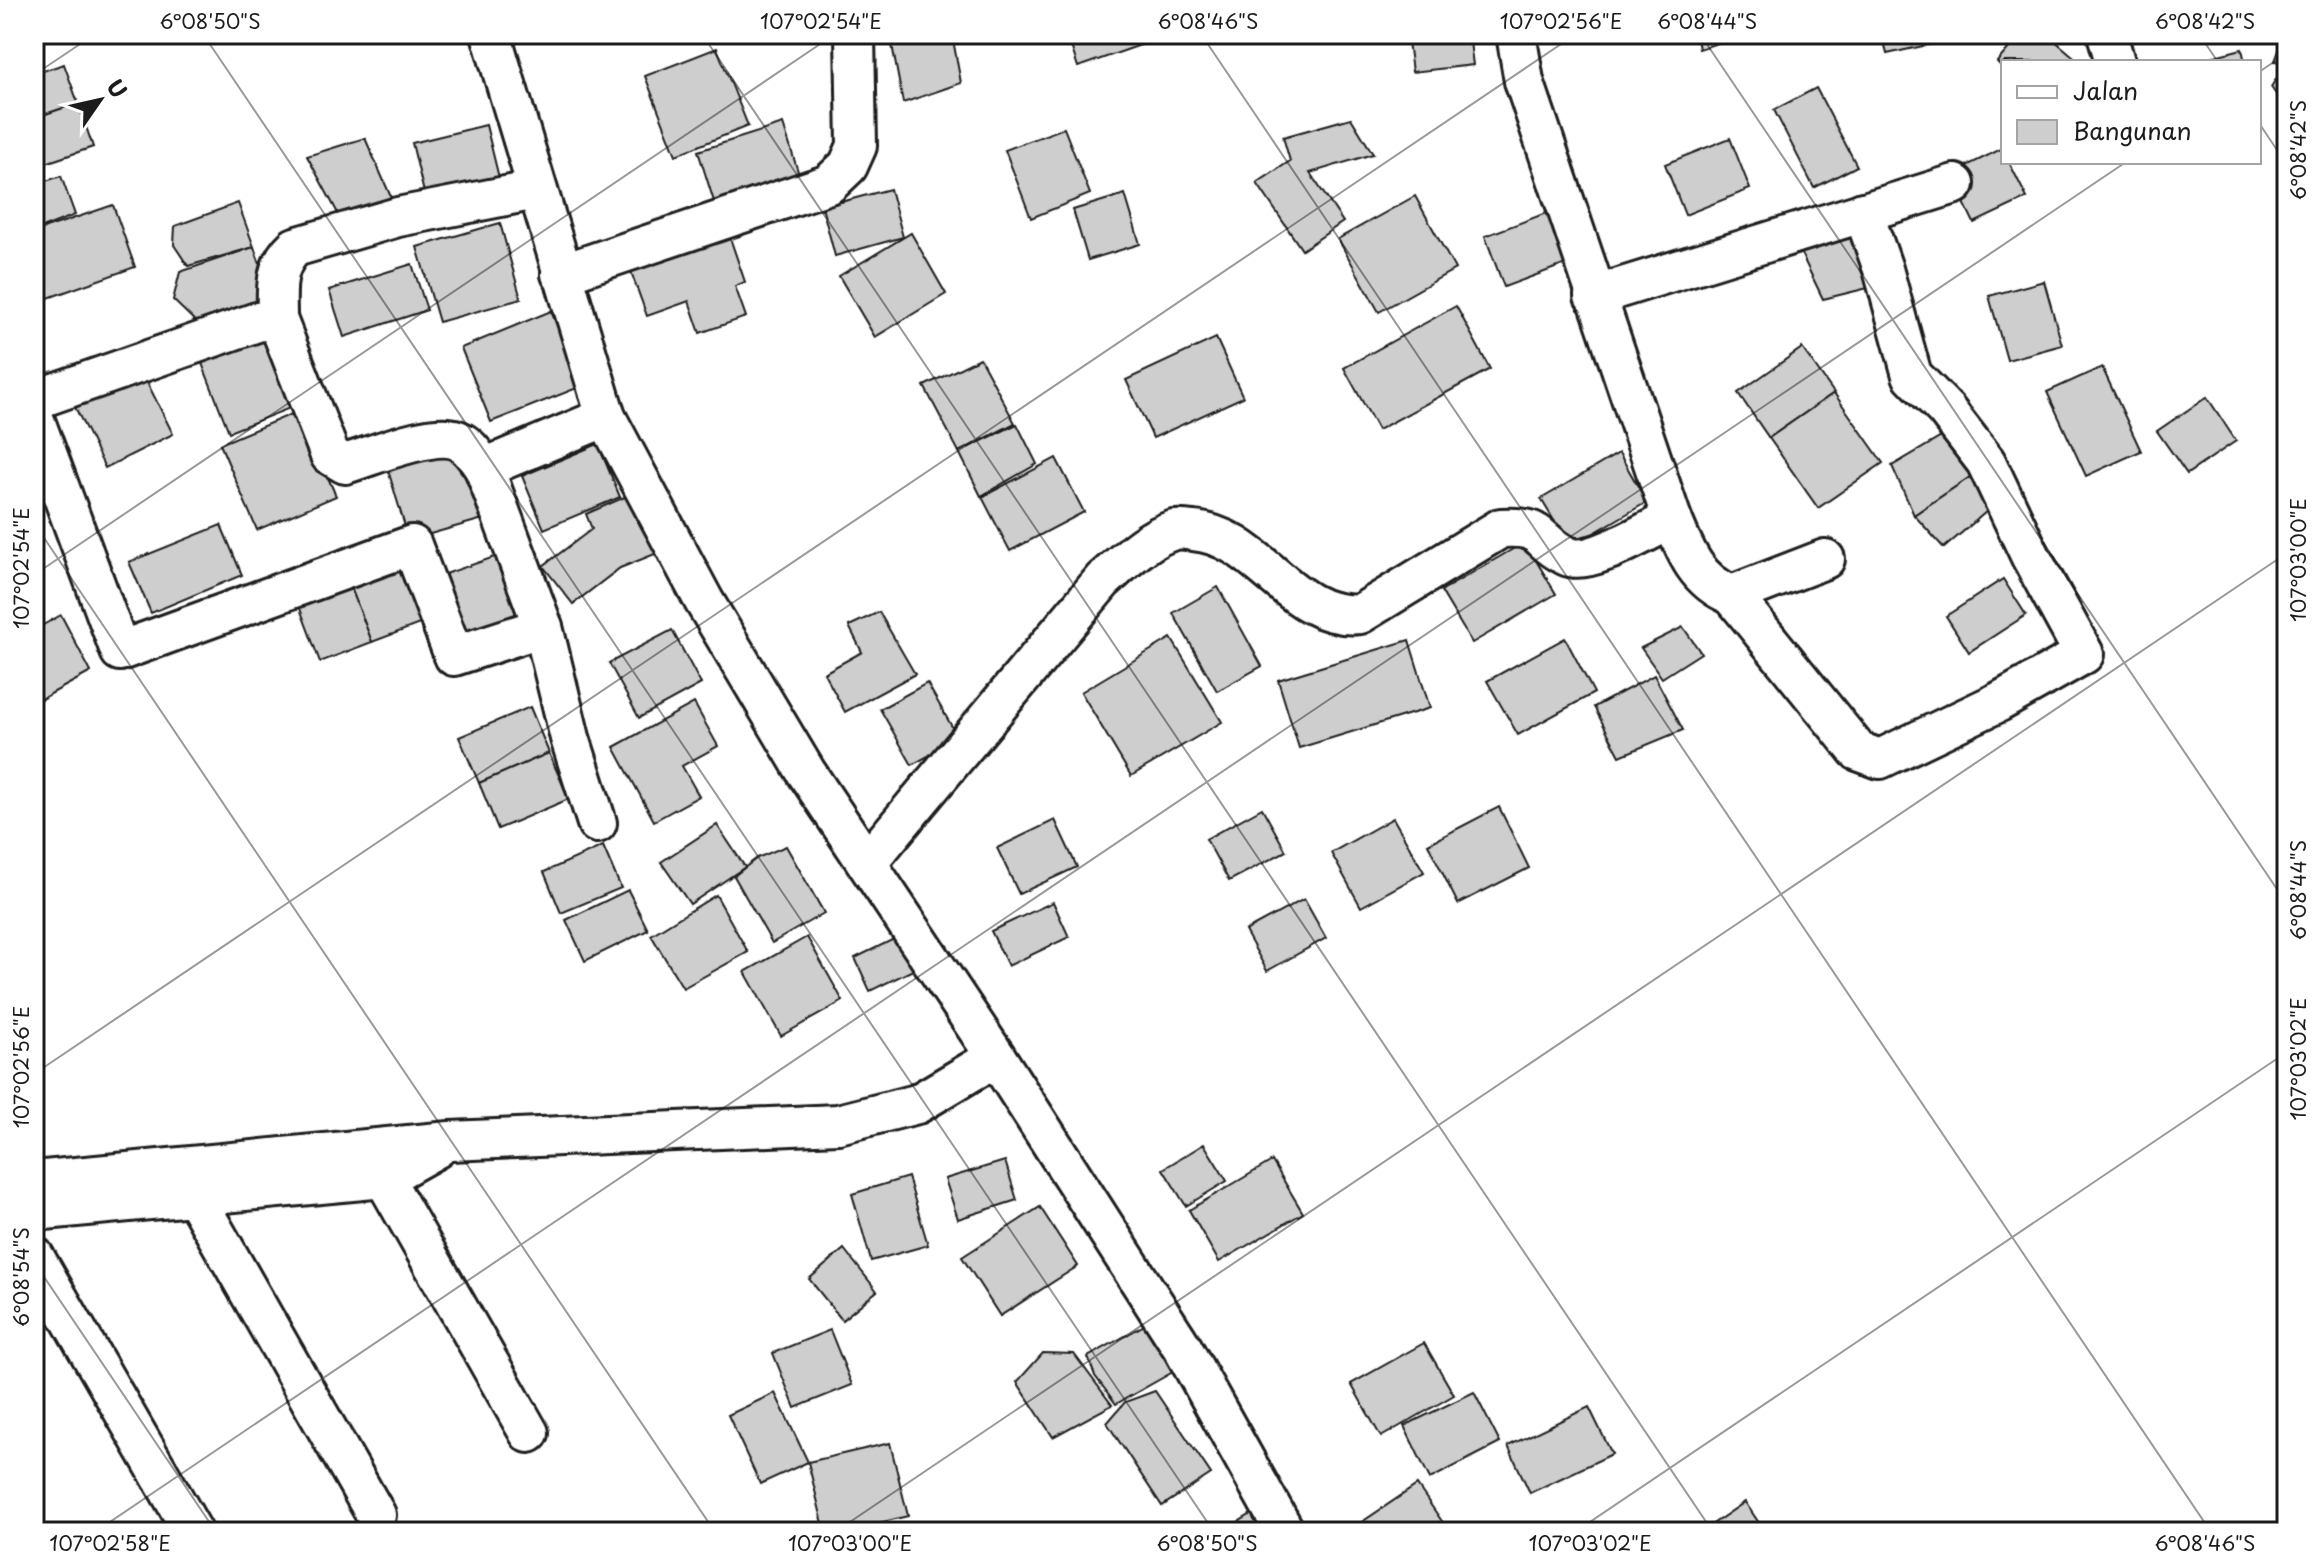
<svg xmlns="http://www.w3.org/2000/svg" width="2321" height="1566" font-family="'Playpen Sans',sans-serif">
<rect width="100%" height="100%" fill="#fff"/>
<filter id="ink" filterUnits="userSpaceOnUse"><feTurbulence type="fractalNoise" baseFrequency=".0125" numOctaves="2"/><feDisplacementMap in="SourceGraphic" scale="16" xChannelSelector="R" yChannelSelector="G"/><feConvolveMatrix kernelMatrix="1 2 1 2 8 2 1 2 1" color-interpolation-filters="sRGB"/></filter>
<g filter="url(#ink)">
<!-- building -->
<g fill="#cecece" stroke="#1c1c1c" stroke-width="2">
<path d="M890,34H952L961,83L903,103Z"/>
<path d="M1067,34H1169V35L1078,67Z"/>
<path d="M1407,34H1469L1473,65L1412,72Z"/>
<path d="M1696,34H1746L1699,49Z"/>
<path d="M1882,34H1929L1932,44L1887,54Z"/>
<path d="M1931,34H1970L1933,43Z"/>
<path d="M2021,34H2047L2080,62H2003V68L1997,62Z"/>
<path d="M2285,34L2287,62L2275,61Z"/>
<path d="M717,48L748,126L676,155L645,76Z"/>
<path d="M2242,49L2245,62H2191Z"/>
<path d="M2287,62V111L2271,87Z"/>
<path d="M64,64L78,103L34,118V74Z"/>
<path d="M1816,88L1857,166L1814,188L1774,110Z"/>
<path d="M78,103L93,147L34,167V118Z"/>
<path d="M1351,118L1373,154L1310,173L1343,222L1302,250L1257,183L1290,161L1283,137Z"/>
<path d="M783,124L801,181L716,208L698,151Z"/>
<path d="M486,125L500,182L426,201L412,143Z"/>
<path d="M1064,128L1090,194L1031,218L1005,150Z"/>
<path d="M365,138L391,197L341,219L307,156Z"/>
<path d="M1730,138L1750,189L1685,215L1665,164Z"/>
<path d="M2003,148V162H2009L2027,198L1974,223L1950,174Z"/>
<path d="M61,176L75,215L34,231V185Z"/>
<path d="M890,189L903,237L835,256L822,207Z"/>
<path d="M1125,194L1140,244L1088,260L1073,210Z"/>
<path d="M1415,196L1455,269L1379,312L1338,239Z"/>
<path d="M238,203L254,247L188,266L174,245L175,226Z"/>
<path d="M113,205L135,267L34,303V232Z"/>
<path d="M1557,209L1577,260L1504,287L1485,236Z"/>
<path d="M1856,220L1872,287L1823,299L1793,237Z"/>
<path d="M500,223L521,299L439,322L417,247Z"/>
<path d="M728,232L745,282L735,286L746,317L700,333L689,301L647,316L629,266Z"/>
<path d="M911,233L946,294L875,337L839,276Z"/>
<path d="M254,247L272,298L198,324L173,300L180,272Z"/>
<path d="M412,264L427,310L344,337L329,290Z"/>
<path d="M2044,281L2062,345L2007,360L1989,296Z"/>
<path d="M1456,306L1490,369L1378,430L1344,368Z"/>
<path d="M551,311L582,386L491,422L461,348Z"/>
<path d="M259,329L290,408L229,432L198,353Z"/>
<path d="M1216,338L1243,397L1153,438L1126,380Z"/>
<path d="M1802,348L1834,393L1769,438L1738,393Z"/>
<path d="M980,358L1015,423L959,452L924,386Z"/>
<path d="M138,364L173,434L105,468L70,397Z"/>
<path d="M2102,367L2141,451L2086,476L2047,392Z"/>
<path d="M1834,393L1883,463L1818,508L1769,438Z"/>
<path d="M2207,397L2236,441L2187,474L2157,431Z"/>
<path d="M299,411L336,496L257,530L220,444Z"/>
<path d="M1017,424L1037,464L981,496L959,452Z"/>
<path d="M1955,429L1976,473L1914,515L1892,466Z"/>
<path d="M598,444L620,497L544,529L522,476Z"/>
<path d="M463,449L483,519L409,540L388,470Z"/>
<path d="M1619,453L1647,502L1570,547L1541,499Z"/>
<path d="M1056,458L1084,512L1010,551L982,497Z"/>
<path d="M1976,473L1994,505L1944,548L1914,515Z"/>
<path d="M634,493L660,552L620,568L573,604L543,566L592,529L586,514Z"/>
<path d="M221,525L242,575L151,613L129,562Z"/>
<path d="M1525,542L1556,594L1472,643L1441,591Z"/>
<path d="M407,552L433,619L372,642L346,575Z"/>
<path d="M503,554L527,623L469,644L445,574Z"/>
<path d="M346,575L372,642L320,662L295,595Z"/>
<path d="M2003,579L2026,615L1969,652L1946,616Z"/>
<path d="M1218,587L1262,666L1217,691L1173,613Z"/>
<path d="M879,612L915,674L845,712L824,673L862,652L849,626Z"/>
<path d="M61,615L91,672L34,703V630Z"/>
<path d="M1683,627L1701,653L1662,678L1641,648Z"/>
<path d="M672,630L701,684L639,718L609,663Z"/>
<path d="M1171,638L1222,722L1131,776L1081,692Z"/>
<path d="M1565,638L1594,693L1518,735L1487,681Z"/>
<path d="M1409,640L1430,708L1299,748L1278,680Z"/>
<path d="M1654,675L1683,730L1620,756L1594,707Z"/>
<path d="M927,683L959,739L912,765L880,709Z"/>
<path d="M694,703L718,746L682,766L699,796L654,821L614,747Z"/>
<path d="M530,707L549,753L479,783L459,737Z"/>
<path d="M549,753L569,799L498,829L479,783Z"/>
<path d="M1499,807L1529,868L1458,904L1428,844Z"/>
<path d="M1262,808L1286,851L1229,881L1206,839Z"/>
<path d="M1393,818L1424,872L1361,907L1331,853Z"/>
<path d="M1055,820L1077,867L1019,894L997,848Z"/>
<path d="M717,825L745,867L690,904L661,862Z"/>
<path d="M603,846L621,888L561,913L544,872Z"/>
<path d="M786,846L824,913L772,943L734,876L757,858Z"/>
<path d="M628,890L648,930L585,961L566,920Z"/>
<path d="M716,895L748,952L683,988L651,935Z"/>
<path d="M1304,899L1326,938L1267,971L1245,931Z"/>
<path d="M1053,902L1069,937L1008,966L991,931Z"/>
<path d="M900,936L915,969L870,991L855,958Z"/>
<path d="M807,937L843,1001L781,1036L745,972Z"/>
<path d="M1204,1144L1227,1181L1186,1206L1163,1169Z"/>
<path d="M1005,1161L1017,1200L958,1219L945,1179Z"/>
<path d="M1272,1161L1303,1213L1219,1262L1189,1210Z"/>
<path d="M908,1177L928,1245L871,1261L852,1194Z"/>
<path d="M1040,1207L1078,1266L1000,1316L962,1257Z"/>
<path d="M844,1249L877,1291L842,1320L809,1279Z"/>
<path d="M1148,1323L1180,1368L1116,1404L1095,1376L1088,1357Z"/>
<path d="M830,1330L852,1385L795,1408L773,1353Z"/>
<path d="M1424,1343L1454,1395L1381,1437L1351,1384Z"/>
<path d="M1043,1353L1074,1354L1112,1405L1053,1437L1017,1382Z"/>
<path d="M1155,1391L1211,1474L1162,1506L1107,1423L1125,1402Z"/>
<path d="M1474,1392L1500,1443L1430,1479L1404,1426Z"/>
<path d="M775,1393L808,1462L760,1484L728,1415Z"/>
<path d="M1589,1407L1612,1454L1530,1493L1508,1446Z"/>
<path d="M890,1443L908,1516L841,1532H825L808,1462Z"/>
<path d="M1417,1485L1448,1530L1365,1532L1359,1524Z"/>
<path d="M1745,1502L1765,1532H1701Z"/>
<path d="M1258,1510L1271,1532H1221L1225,1530Z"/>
</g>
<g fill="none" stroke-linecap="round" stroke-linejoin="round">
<defs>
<g id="street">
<path d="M491,34L606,417L704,601L806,772L996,1057L1182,1347L1285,1532"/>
<path d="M1516,34L1524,81L1672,519"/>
<path d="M2107,34L2115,62"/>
<path d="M561,274L829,184L848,166L857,146L855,34"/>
<path d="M1594,296L1955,184"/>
<path d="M277,319C277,291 273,267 295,247L398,217L536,190"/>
<path d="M34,400L257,322L277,319L330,455L345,464C372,456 432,430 457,440C470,445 476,457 484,468L606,417"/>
<path d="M34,418L120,651L412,545L454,656L543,627"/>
<path d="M484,468L543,627L570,738L597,823"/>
<path d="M1732,595L1858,751L1880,759L1999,702L2084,654L2031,557L1986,462L1946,410L1912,375L1883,269L1863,212"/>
<path d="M867,863L1103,580C1124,562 1147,538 1174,530C1180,529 1187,530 1193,531C1261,536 1289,621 1360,614L1501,528C1546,525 1535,541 1567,556C1589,567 1650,529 1672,519C1685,551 1697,582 1732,595L1825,559"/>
<path d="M384,1178L529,1433"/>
<path d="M34,1181L450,1141L838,1124L917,1104L996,1057"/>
<path d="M195,1197L376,1515"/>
<path d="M34,1211L384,1178L437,1148"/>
<path d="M34,1256L193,1532"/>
</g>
</defs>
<!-- street casing -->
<use href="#street" stroke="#1c1c1c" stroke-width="44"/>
<!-- street -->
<use href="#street" stroke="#fff" stroke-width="38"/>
</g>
</g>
<!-- ticks -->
<path fill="none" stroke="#1c1c1c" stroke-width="2" stroke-opacity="0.45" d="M203,34L1214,1532M702,34L1713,1532M1201,34L2211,1532M1700,34L2287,904M2199,34L2218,62M2259,72L2287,53M34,75L95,34M2259,123L2287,165M34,523L715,1532M34,575L835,34M34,1074L1576,34M34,1262L216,1532M95,1532L2126,162M835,1532L2287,553M1575,1532L2287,1052"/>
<!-- margin -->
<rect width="2321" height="1566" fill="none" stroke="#fff" stroke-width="88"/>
<!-- legend -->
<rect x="2001" y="60" width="260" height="104" fill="#ffffff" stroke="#a4a4a4" stroke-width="2"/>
<rect x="2017" y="86" width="40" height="12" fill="#ffffff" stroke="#a4a4a4" stroke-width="2"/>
<text x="2073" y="100" font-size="24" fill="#1c1c1c">Jalan</text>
<rect x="2017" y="120" width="40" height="24" fill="#cecece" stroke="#a4a4a4" stroke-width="2"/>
<text x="2073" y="140" font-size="24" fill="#1c1c1c">Bangunan</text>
<!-- north arrow -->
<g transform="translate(100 100) rotate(56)" stroke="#ffffff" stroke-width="6" paint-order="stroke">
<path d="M0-6L14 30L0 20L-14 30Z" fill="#1c1c1c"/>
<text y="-12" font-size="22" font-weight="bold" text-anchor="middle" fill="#1c1c1c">U</text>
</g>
<rect x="44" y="44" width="2233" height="1478" fill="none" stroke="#1c1c1c" stroke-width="3"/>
<g font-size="20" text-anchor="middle" fill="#1c1c1c">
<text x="210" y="29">6°08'50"S</text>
<text x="821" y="29">107°02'54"E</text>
<text x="1208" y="29">6°08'46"S</text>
<text x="1561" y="29">107°02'56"E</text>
<text x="1707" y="29">6°08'44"S</text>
<text x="2205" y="29">6°08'42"S</text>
<text transform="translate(2299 150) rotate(-90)" y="7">6°08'42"S</text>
<text transform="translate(2299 560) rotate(-90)" y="7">107°03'00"E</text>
<text transform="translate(22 568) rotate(-90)" y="7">107°02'54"E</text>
<text transform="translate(2299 890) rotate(-90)" y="7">6°08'44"S</text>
<text transform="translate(2299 1059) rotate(-90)" y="7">107°03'02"E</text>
<text transform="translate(22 1067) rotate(-90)" y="7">107°02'56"E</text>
<text transform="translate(22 1277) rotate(-90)" y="7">6°08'54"S</text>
<text x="110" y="1551">107°02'58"E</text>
<text x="850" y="1551">107°03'00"E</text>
<text x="1207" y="1551">6°08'50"S</text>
<text x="1590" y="1551">107°03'02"E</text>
<text x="2205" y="1551">6°08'46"S</text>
</g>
</svg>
